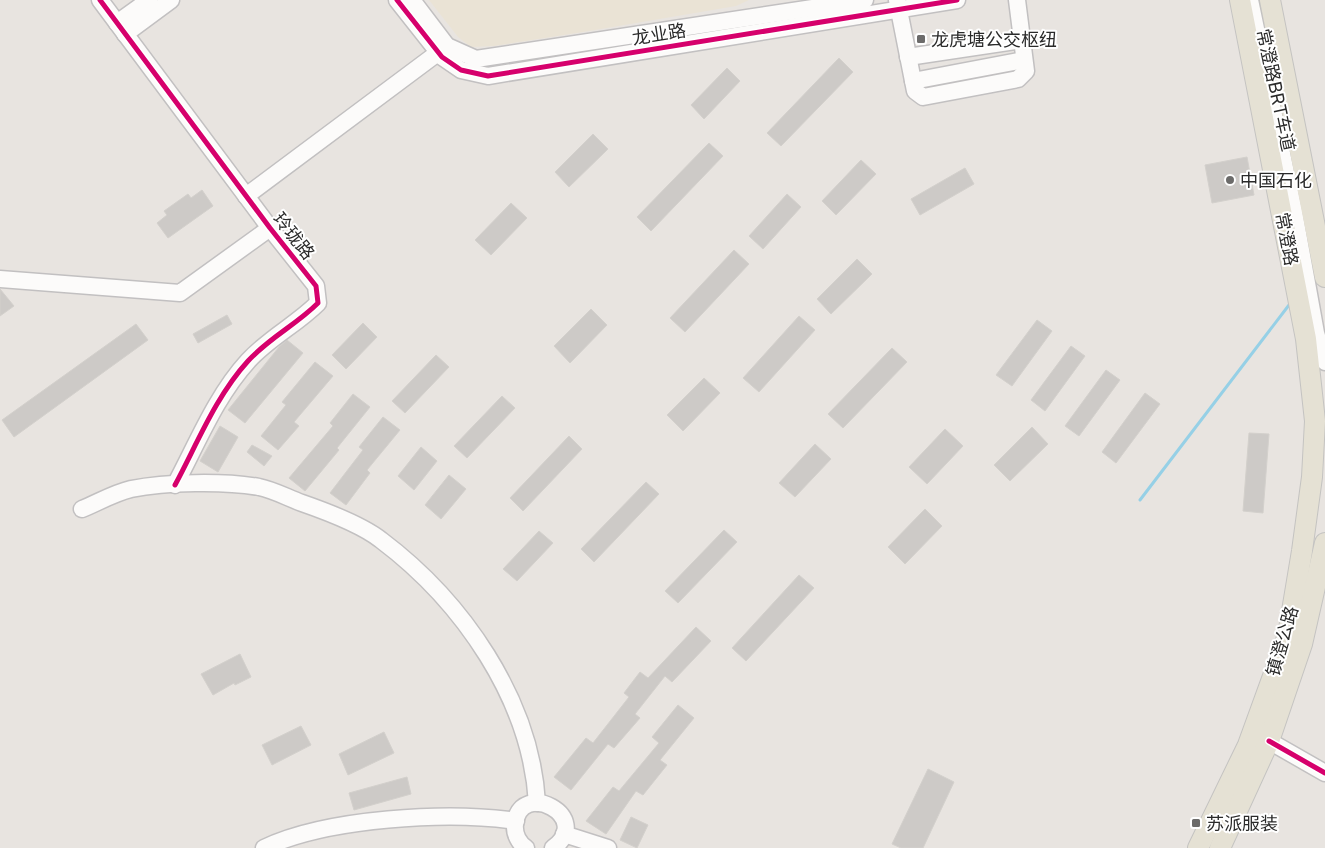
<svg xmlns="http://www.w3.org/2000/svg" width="1325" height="848" font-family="Inter,'Noto Sans SC',sans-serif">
<rect width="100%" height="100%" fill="#e8e4e0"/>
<!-- education -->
<path fill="#eae3d5" d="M429,0H749L736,6L589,31L494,46L471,47L458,37Z"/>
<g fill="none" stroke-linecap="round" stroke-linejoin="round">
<!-- stream -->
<path stroke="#96d0e6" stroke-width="3" d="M1140,500L1289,305"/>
</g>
<!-- building -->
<g fill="#cdcac7" stroke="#d3d0cc">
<path d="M839,58L853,72L781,146L767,133Z"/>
<path d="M727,68L740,81L704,119L691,105Z"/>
<path d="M593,134L608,149L569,187L555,172Z"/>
<path d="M709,143L723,156L651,231L637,217Z"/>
<path d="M1247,157L1254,195L1212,203L1205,165Z"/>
<path d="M861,160L876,174L836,215L822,201Z"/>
<path d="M965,168L974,184L920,215L911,199Z"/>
<path d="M202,190L213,206L168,238L157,223L167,215L164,211L188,194L191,198Z"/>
<path d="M787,194L801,207L763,249L749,236Z"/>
<path d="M511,203L527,218L491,255L475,240Z"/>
<path d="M734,250L749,264L685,332L670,318Z"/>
<path d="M857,259L872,274L831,314L817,299Z"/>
<path d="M0,289L14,306L0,316Z"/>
<path d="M591,309L607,325L570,363L554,346Z"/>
<path d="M227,315L232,324L198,343L193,334Z"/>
<path d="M799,316L815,330L759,392L743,378Z"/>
<path d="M1037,320L1052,331L1012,386L996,375Z"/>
<path d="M363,323L377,337L346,369L332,355Z"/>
<path d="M136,324L148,340L14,437L2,420Z"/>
<path d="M287,340L303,353L245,423L228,410L279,347Z"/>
<path d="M1071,346L1085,356L1045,411L1031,400Z"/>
<path d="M892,348L907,362L843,428L828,414Z"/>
<path d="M436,355L449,367L405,413L392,401Z"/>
<path d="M315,362L333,376L294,422L299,426L278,450L261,436L286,405L282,402Z"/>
<path d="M1106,370L1120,380L1079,436L1065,426Z"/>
<path d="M704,378L720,393L683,431L667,415Z"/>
<path d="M1145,393L1160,404L1116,463L1102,452Z"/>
<path d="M353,394L370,407L337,448L339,450L305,491L289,478L333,426L330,423Z"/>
<path d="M502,396L515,408L467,458L454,446Z"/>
<path d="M383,417L400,430L367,470L370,473L346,505L330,493L363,450L359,447Z"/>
<path d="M220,426L238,437L218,472L200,461Z"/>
<path d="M1032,427L1048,444L1010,481L994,465Z"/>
<path d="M945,429L963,446L927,484L909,467Z"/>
<path d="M1249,433L1269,434L1263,513L1243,511Z"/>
<path d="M569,436L582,449L523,511L510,498Z"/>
<path d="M815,444L831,459L795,497L779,483Z"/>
<path d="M252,445L272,456L264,466L247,452Z"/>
<path d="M421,447L437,461L414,490L398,476Z"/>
<path d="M449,475L466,489L441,519L425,505Z"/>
<path d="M646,482L659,494L594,562L581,549Z"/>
<path d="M925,509L942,526L905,564L888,547Z"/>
<path d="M724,530L737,542L678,603L665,591Z"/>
<path d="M539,531L553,543L517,581L503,569Z"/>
<path d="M799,575L814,588L746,661L732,648Z"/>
<path d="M696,627L711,641L672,682L665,676L635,714L640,718L614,748L608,744L571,790L554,777L586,738L593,743L629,697L624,693L640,672L648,678Z"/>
<path d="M240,654L251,677L235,685L234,683L213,695L201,674Z"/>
<path d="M678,705L694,718L660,760L667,765L643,795L636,791L606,834L586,821L613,787L619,791L659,743L652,737Z"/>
<path d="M301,726L311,745L272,765L262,745Z"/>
<path d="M384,732L394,753L348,775L339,754Z"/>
<path d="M928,769L954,782L923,848H901L892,844Z"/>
<path d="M407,777L411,794L354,810L349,793Z"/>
<path d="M631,817L648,825L637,848L620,840Z"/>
</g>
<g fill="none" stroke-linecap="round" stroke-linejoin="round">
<defs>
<g id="minor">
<path d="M100,0L270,228L316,286L318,303C296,325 270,337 248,361C216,396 197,444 175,485"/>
<path d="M397,0L442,57L461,70L488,76L957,0"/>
<path d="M412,0L447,46L476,59L865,0"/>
<path d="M897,0L915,91L923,97L1018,79L1026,71L1017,0"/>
<path d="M1250,0L1294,211L1316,333L1325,362"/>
<path d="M117,23L149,0"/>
<path d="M125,34L171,0"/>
<path d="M908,57L1022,40"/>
<path d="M913,81L1024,60"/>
<path d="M246,196L447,46"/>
<path d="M0,279L180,293L270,228"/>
<path d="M82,509C97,503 114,493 131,489C166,482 224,481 259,487C274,490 288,498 302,503C325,511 362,525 381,540C462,601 531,699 537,803"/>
<path d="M1269,741L1325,773"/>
<path d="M564,834L608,848"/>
<path d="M264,848C327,818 448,811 516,821"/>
<path d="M526,848C519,843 514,834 515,824C520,778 595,817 553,848"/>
</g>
<g id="major">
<path d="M1270,0L1325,277"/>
<path d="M1198,848L1248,745L1288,635L1302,551L1312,477L1315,421L1306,339L1240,0"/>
<path d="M1220,848L1269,741L1302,644L1325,543"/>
</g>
</defs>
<!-- minor casing -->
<use href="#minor" stroke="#c2c0c1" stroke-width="19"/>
<!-- major casing -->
<use href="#major" stroke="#c4c3c1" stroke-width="22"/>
<!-- minor -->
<use href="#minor" stroke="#fcfbfa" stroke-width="16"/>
<!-- major -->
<use href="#major" stroke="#e5e1d4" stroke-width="20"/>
<defs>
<g id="cycleway">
<path d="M100,0L270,228L316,286L318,303C296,325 270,337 248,361C216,396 197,444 175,485"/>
<path d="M397,0L442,57L461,70L488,76L957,0"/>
<path d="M1269,741L1325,773"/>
</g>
</defs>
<!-- cycleway casing -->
<use href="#cycleway" stroke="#fff" stroke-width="8"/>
<!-- cycleway -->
<use href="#cycleway" stroke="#d6006c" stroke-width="5"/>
</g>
<!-- markers -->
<g fill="#6c6b6a" stroke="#fff" stroke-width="2">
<rect x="916" y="34" width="10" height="10" rx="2.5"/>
<circle cx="1230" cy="180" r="5"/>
<rect x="1191" y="818" width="10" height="10" rx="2.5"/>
</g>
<g text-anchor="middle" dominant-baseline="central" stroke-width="4" stroke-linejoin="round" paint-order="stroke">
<!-- street labels -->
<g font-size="18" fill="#2a2a2a" stroke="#fff">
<text transform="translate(659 34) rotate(-9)">龙业路</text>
<text transform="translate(1276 90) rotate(78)">常澄路BRT车道</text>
<text transform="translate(294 236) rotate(51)">玲珑路</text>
<text transform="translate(1287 239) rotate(79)">常澄路</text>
<text transform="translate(1282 641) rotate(-74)">镇澄公路</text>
</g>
<!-- poi labels -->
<g font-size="18" fill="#2a2a2a" stroke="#fff" text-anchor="start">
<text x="931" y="39">龙虎塘公交枢纽</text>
<text x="1240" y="180">中国石化</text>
<text x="1206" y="823">苏派服装</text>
</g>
</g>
</svg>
